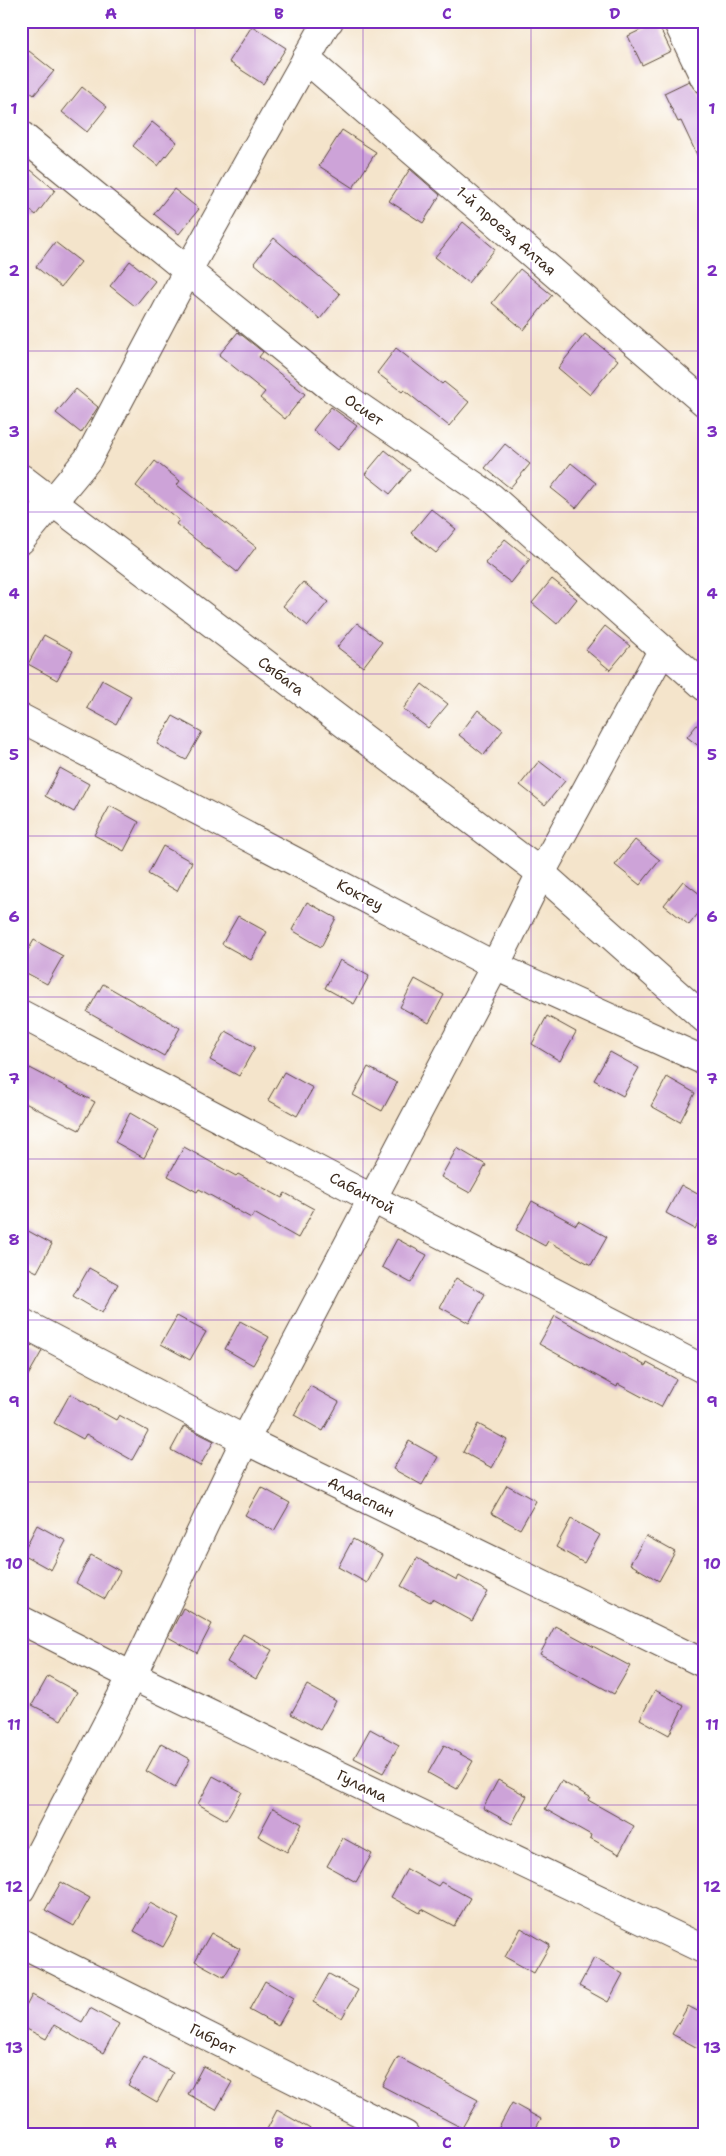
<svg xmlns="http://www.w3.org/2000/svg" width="726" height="2156" font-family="'Shantell Sans',sans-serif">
<rect width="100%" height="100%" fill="#fff"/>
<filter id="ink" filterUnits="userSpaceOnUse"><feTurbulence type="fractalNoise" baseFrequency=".02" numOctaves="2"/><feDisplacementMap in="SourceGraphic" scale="10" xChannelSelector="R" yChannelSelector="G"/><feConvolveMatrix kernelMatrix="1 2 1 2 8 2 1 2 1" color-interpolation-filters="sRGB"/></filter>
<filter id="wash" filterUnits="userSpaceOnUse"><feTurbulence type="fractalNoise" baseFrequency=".0096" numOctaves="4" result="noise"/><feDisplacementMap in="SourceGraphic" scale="20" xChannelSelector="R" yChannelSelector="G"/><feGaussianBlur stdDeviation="1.12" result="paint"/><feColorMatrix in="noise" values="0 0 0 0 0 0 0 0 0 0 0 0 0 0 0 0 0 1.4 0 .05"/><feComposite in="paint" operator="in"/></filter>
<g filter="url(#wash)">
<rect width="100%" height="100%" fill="#f4e4cb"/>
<g id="blocks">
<!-- building -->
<g fill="#cda3d8">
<path d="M657,22L671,51L642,65L628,36Z"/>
<path d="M252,26L286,48L263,84L229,62Z"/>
<path d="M29,51L54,71L34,95L21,85V60Z"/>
<path d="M689,81L699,93L705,105V172L681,121L678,122L664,93Z"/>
<path d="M82,87L107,107L87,132L62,112Z"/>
<path d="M152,122L177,142L158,166L133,146Z"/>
<path d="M342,130L376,152L353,188L319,166Z"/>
<path d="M410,169L440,195L423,223L389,201Z"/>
<path d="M31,170L55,190L36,215L21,203V182Z"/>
<path d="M174,189L199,209L179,234L154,214Z"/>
<path d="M463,222L495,249L468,283L435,257Z"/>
<path d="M274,238L340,294L320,319L254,263Z"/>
<path d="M55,242L81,262L61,287L36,267Z"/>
<path d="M130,261L155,281L135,306L110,286Z"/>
<path d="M520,269L552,295L524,330L492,303Z"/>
<path d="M238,332L263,352L259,357L305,394L285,419L260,398L265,392L219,355Z"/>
<path d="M585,334L618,360L590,395L558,368Z"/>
<path d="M396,348L442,384L444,382L469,402L449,426L404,390L402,392L377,373Z"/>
<path d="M76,389L98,407L81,433L56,413Z"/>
<path d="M331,407L357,426L338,450L313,430Z"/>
<path d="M505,444L530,464L510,488L485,468Z"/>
<path d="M385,450L410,470L390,494L365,474Z"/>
<path d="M155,461L180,481L177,485L256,547L237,572L176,524L179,520L136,486Z"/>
<path d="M571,463L596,483L576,508L551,488Z"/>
<path d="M431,509L456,529L436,553L411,533Z"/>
<path d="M505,539L530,559L511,583L485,563Z"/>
<path d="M552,579L577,599L557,624L532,603Z"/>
<path d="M303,582L328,602L308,626L283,606Z"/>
<path d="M357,623L382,642L363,667L337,647Z"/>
<path d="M605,626L630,646L610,670L586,650Z"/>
<path d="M44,635L73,651L57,680L28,664Z"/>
<path d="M102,680L131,696L116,724L87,708Z"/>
<path d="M422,684L448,704L428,728L403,709Z"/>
<path d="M478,710L503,730L484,755L459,735Z"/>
<path d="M705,715V751L687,737Z"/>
<path d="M173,716L202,732L186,760L157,744Z"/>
<path d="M539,761L565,781L545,805L520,785Z"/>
<path d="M60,768L89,784L74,812L45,796Z"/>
<path d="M110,806L139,822L124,851L94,835Z"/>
<path d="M635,840L660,860L640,885L615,865Z"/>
<path d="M163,846L192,862L177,891L148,874Z"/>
<path d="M683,881L705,898V905L689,925L664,905Z"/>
<path d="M307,902L336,918L321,947L292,930Z"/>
<path d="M238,916L267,932L251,960L222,944Z"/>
<path d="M34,940L63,956L47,984L21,970V962Z"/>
<path d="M340,960L369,976L354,1004L325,988Z"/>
<path d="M415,979L444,995L429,1023L400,1007Z"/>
<path d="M103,984L180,1028L164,1056L87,1012Z"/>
<path d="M547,1016L576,1032L560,1061L532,1044Z"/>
<path d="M226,1031L255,1047L239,1076L210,1060Z"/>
<path d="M610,1052L639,1068L623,1096L594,1080Z"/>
<path d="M368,1067L397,1083L382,1111L353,1095Z"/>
<path d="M30,1068L95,1102L79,1130L21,1101V1084Z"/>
<path d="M284,1072L313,1088L297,1116L268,1100Z"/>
<path d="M667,1077L695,1093L680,1122L651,1106Z"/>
<path d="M130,1113L159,1130L144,1158L115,1142Z"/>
<path d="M184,1147L236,1176L238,1174L282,1198L285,1193L314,1209L298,1238L254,1213L251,1218L199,1189L197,1192L168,1176Z"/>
<path d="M457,1148L486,1165L470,1193L441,1177Z"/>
<path d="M681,1185L705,1198V1211L695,1229L666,1213Z"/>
<path d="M532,1201L576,1225L578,1221L607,1237L591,1265L548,1241L545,1246L516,1230Z"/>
<path d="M21,1227L52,1244L37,1272L21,1264Z"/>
<path d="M397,1239L427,1255L411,1283L382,1267Z"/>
<path d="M89,1268L118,1284L102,1313L73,1296Z"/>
<path d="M456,1278L485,1294L469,1323L440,1307Z"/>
<path d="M177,1316L206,1332L190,1360L161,1344Z"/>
<path d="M555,1316L646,1366L647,1363L676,1379L661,1407L618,1384L617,1387L539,1344Z"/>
<path d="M240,1321L269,1337L253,1365L225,1349Z"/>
<path d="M21,1340L42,1351L21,1388Z"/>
<path d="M310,1386L339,1402L323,1431L294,1415Z"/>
<path d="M70,1394L116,1420L119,1415L148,1431L132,1460L86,1434L83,1439L54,1423Z"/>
<path d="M478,1424L507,1440L492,1468L463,1452Z"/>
<path d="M184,1426L214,1441L200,1466L171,1450Z"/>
<path d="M409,1441L438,1457L422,1485L393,1469Z"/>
<path d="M507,1485L536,1501L520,1529L491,1513Z"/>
<path d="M261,1487L290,1503L274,1531L245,1515Z"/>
<path d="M571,1519L600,1535L584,1563L556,1547Z"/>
<path d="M37,1525L66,1541L51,1570L22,1554Z"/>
<path d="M646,1536L675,1552L659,1581L630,1564Z"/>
<path d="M353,1539L382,1555L367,1583L338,1567Z"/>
<path d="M91,1555L120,1571L105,1599L76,1583Z"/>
<path d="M417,1558L457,1580L459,1576L488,1592L472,1621L432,1599L430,1602L401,1586Z"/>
<path d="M183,1608L212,1624L197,1653L168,1637Z"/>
<path d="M555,1626L630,1666L614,1694L540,1654Z"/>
<path d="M243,1634L272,1650L256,1679L227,1662Z"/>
<path d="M48,1676L77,1692L61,1720L32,1705Z"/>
<path d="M307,1685L336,1701L320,1730L291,1714Z"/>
<path d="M655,1690L684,1706L669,1735L640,1719Z"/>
<path d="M370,1729L399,1745L383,1773L354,1758Z"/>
<path d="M161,1743L190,1759L175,1788L146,1771Z"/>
<path d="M444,1745L473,1761L457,1789L428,1773Z"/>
<path d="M213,1776L242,1792L226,1820L198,1804Z"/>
<path d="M498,1780L527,1796L512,1824L483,1808Z"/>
<path d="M561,1781L590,1797L588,1800L634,1826L619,1854L590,1838L591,1835L545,1809Z"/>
<path d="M273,1808L302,1824L287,1852L258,1836Z"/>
<path d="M343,1838L372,1854L356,1882L327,1866Z"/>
<path d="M407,1869L438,1886L441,1882L470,1898L454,1926L422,1909L420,1913L391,1897Z"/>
<path d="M61,1882L90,1898L74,1926L45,1910Z"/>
<path d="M150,1903L179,1919L163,1947L134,1931Z"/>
<path d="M521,1928L550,1945L534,1973L505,1957Z"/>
<path d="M211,1933L240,1949L224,1977L195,1961Z"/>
<path d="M594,1958L623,1974L608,2002L579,1986Z"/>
<path d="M329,1974L358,1990L342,2018L313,2002Z"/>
<path d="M265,1981L294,1998L278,2026L249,2010Z"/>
<path d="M32,1995L82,2022L90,2008L119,2024L103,2053L54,2025L46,2039L21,2026V2016Z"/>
<path d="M688,2006L705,2015V2052L672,2034Z"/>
<path d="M144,2057L173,2073L157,2102L128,2085Z"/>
<path d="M398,2057L478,2100L462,2128L382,2086Z"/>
<path d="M203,2066L232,2082L216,2110L188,2094Z"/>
<path d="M512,2103L541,2119L532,2135H495Z"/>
<path d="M277,2110L321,2135H264Z"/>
</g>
</g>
</g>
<g filter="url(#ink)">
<use href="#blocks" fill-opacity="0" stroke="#574638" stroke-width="1"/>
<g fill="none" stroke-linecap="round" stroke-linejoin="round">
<defs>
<g id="minor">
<path d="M677,21L705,79"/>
<path d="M306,59L705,403"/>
<path d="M21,135L329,386L491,497L705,687"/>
<path d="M21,478L541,873L705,1019"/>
<path d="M21,540L88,459L188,270L327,22L329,21"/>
<path d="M21,718L495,966L705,1061"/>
<path d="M21,1014L371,1198L705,1370"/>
<path d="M21,1322L245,1440L705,1664"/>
<path d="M21,1620L132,1676L705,1950"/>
<path d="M21,1889L132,1676L245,1440L495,966L541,873L662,651"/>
<path d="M21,1943L405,2135"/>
</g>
</defs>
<!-- minor casing -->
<use href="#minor" stroke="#574638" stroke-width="30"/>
<!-- minor -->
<use href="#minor" stroke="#fff" stroke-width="28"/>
</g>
</g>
<!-- grid -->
<path fill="none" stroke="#7b2cbf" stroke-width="1" stroke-opacity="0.55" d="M195,21V2135M363,21V2135M531,21V2135M21,189H705M21,351H705M21,512H705M21,674H705M21,836H705M21,997H705M21,1159H705M21,1320H705M21,1482H705M21,1644H705M21,1805H705M21,1967H705"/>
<g text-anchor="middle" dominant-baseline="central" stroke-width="4" stroke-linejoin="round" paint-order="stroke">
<!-- street labels -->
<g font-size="15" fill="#3b2a1e" stroke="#fff">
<text transform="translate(506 231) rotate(41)">1-й проезд Алтая</text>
<text transform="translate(364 410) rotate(34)">Осиет</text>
<text transform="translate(281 676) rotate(37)">Сыбага</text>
<text transform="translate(360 895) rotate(28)">Коктеу</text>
<text transform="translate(362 1193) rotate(28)">Сабантой</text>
<text transform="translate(361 1497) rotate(26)">Алдаспан</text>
<text transform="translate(362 1786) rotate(26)">Гулама</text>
<text transform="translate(213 2039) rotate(27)">Гибрат</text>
</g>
</g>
<!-- margin -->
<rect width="726" height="2156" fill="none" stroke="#fff" stroke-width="55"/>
<rect x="28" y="28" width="670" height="2100" fill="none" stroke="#7b2cbf" stroke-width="2"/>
<g font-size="16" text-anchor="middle" font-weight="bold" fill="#7b2cbf">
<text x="111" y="19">A</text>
<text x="279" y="19">B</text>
<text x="447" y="19">C</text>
<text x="615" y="19">D</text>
<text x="14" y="114">1</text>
<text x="712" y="114">1</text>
<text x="14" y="276">2</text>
<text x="712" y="276">2</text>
<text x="14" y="437">3</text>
<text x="712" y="437">3</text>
<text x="14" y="599">4</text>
<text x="712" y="599">4</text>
<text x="14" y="760">5</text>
<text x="712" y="760">5</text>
<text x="14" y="922">6</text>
<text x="712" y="922">6</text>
<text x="14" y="1084">7</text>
<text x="712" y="1084">7</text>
<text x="14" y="1245">8</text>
<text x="712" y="1245">8</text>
<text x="14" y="1407">9</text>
<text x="712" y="1407">9</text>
<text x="14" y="1569">10</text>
<text x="712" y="1569">10</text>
<text x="14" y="1730">11</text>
<text x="712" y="1730">11</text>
<text x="14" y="1892">12</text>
<text x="712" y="1892">12</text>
<text x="14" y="2053">13</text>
<text x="712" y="2053">13</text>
<text x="111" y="2148">A</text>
<text x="279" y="2148">B</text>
<text x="447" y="2148">C</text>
<text x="615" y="2148">D</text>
</g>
</svg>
